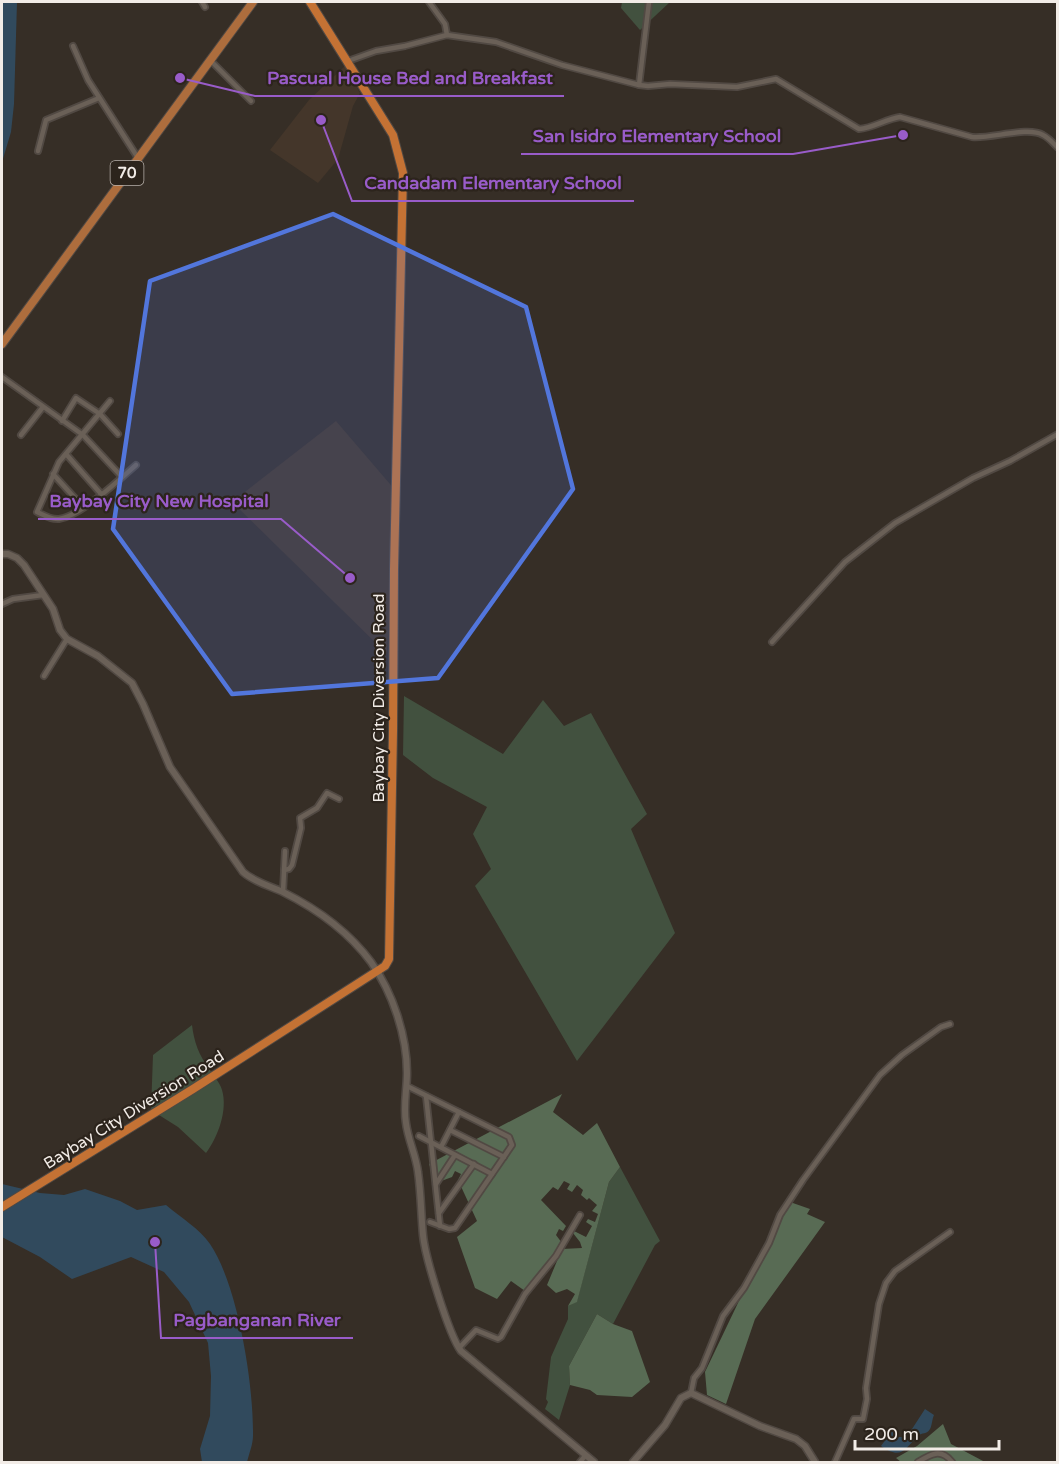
<svg xmlns="http://www.w3.org/2000/svg" width="1059" height="1464" font-family="'Varela Round',sans-serif">
<rect width="100%" height="100%" fill="#362e26"/>
<!-- built -->
<g fill="#44362a">
<path d="M345,66L360,93L353,106L338,159L318,183L270,150L309,100Z"/>
<path d="M336,421L396,491L387,654L232,502Z"/>
</g>
<!-- green -->
<g fill="#42513f">
<path d="M622,2H670L640,30L621,8Z"/>
<path d="M404,696L503,754L543,700L564,726L591,713L647,814L631,829L675,933L577,1061L475,886L491,869L473,834L487,807L433,778L403,755Z"/>
<path d="M192,1025C194,1042 199,1055 209,1069C213,1075 220,1083 222,1090C228,1110 218,1137 206,1153L178,1127L151,1110L153,1055Z"/>
<path d="M620,1167L660,1241L655,1245L613,1324L597,1314L569,1366L570,1385L559,1420L545,1409L548,1402L546,1399L551,1357L568,1319V1306L577,1301L609,1182Z"/>
</g>
<!-- forest -->
<g fill="#586b54">
<path d="M562,1094L553,1112L583,1135L597,1123L620,1167L609,1182L577,1302L568,1306L575,1294L567,1289L556,1293L547,1285L562,1249L582,1248L580,1242L573,1233L574,1231L586,1237L592,1226L586,1222L588,1219L595,1222L598,1214L592,1211L597,1205L589,1198L587,1200L581,1195L583,1190L577,1185L572,1192L567,1189L570,1184L564,1181L558,1190L553,1187L541,1200L566,1226L563,1231L559,1229L556,1235L562,1243L525,1291L511,1281L497,1299L475,1288L457,1237L477,1221L458,1180L461,1174L455,1171L452,1177L436,1183L429,1164Z"/>
<path d="M790,1202L810,1209L807,1214L825,1222L755,1319L726,1404L707,1395L705,1372L780,1215Z"/>
<path d="M597,1314L613,1324L632,1331L650,1382L632,1397L597,1395L590,1390L570,1385L569,1366Z"/>
<path d="M943,1424L951,1444L985,1462H901L896,1458L917,1446Z"/>
</g>
<!-- water -->
<g fill="#314a5d">
<path d="M2,2H17L14,104L11,132L2,162Z"/>
<path d="M2,1184L40,1193L64,1195L85,1189L120,1201L137,1210L166,1205C181,1218 199,1228 210,1244C238,1285 254,1386 253,1436C253,1444 249,1454 247,1462H202L200,1449L210,1416L211,1376L208,1343L189,1302L164,1272L131,1257L72,1279L40,1257L2,1237Z"/>
<path d="M925,1409L934,1415C932,1419 932,1426 930,1429C927,1435 922,1432 918,1436C904,1450 901,1460 881,1446L892,1431L895,1432L899,1437H904L909,1431L912,1429Z"/>
</g>
<g fill="none" stroke-linecap="round" stroke-linejoin="round">
<defs>
<g id="minor">
<path d="M202,2L205,7"/>
<path d="M429,2L445,24L447,35"/>
<path d="M73,46L88,80L138,158"/>
<path d="M210,60L251,101"/>
<path d="M348,61L376,51L405,46L447,35L496,42L562,65L639,85L648,86L670,84L737,87L776,79L859,129C873,128 886,119 900,117L972,137C991,139 1028,126 1043,135C1049,138 1053,143 1058,148"/>
<path d="M639,85L649,2"/>
<path d="M38,151L46,120L99,98"/>
<path d="M2,377L83,435L122,477"/>
<path d="M110,401L59,462L37,512C43,515 52,520 59,519C81,516 119,480 136,465"/>
<path d="M62,421L76,398L100,414L118,434"/>
<path d="M21,435L43,407"/>
<path d="M66,454L102,495"/>
<path d="M53,474L83,507"/>
<path d="M2,604L13,599L43,595"/>
<path d="M772,642L845,562L895,523L973,478L1010,461L1058,434"/>
<path d="M44,676L67,639"/>
<path d="M284,870L289,869L292,865L301,828L300,818L317,808L327,793L339,799"/>
<path d="M283,892L285,851"/>
<path d="M407,1086L509,1137L512,1145L455,1228L449,1229L430,1222"/>
<path d="M426,1096L440,1226"/>
<path d="M450,1130L504,1157"/>
<path d="M419,1136L492,1174"/>
<path d="M441,1147L459,1112"/>
<path d="M436,1184L455,1155"/>
<path d="M439,1213L474,1164"/>
<path d="M459,1348L476,1330L498,1339L501,1337L525,1294L556,1256L580,1215"/>
<path d="M691,1393L694,1378L702,1368L723,1316L744,1288L769,1243L780,1215L803,1180L880,1075L902,1055L941,1027L950,1024"/>
<path d="M580,1462L585,1456"/>
<path d="M835,1462L854,1419H863L867,1399L866,1388L879,1304L886,1283L895,1271L950,1232"/>
<path d="M918,1462C931,1454 941,1448 952,1462"/>
</g>
<g id="tertiary">
<path d="M2,554H8L17,558L24,565L53,609L60,630L67,639L98,656L132,683L143,704L170,767L243,872C254,882 270,886 283,892C317,909 348,931 371,962C393,993 407,1036 407,1073C407,1089 403,1107 406,1123C408,1140 416,1155 418,1172C421,1193 421,1214 423,1235C425,1257 449,1335 461,1351L594,1462"/>
<path d="M633,1462L665,1425L681,1398L691,1393L760,1426L796,1439L805,1446L815,1462"/>
</g>
<path id="primary" d="M2,344L253,2"/>
<path id="trunk" d="M2,1207L193,1089L385,966L389,959L393,731L394,569L403,173L393,135L310,2"/>
</defs>
<!-- minor casing -->
<use href="#minor" stroke="#514943" stroke-width="8"/>
<!-- tertiary casing -->
<use href="#tertiary" stroke="#514943" stroke-width="9"/>
<!-- primary casing -->
<use href="#primary" stroke="#514943" stroke-width="10"/>
<!-- trunk casing -->
<use href="#trunk" stroke="#514943" stroke-width="10"/>
<!-- minor -->
<use href="#minor" stroke="#6a6057" stroke-width="4.5"/>
<!-- tertiary -->
<use href="#tertiary" stroke="#6a6057" stroke-width="6"/>
<!-- primary -->
<use href="#primary" stroke="#ad6d3d" stroke-width="8"/>
<!-- trunk -->
<use href="#trunk" stroke="#c47234" stroke-width="8"/>
</g>
<!-- marked area -->
<path fill="#5276dc" fill-opacity="0.2" stroke="#5276dc" stroke-width="4.5" stroke-linejoin="round" d="M333,214L526,307L573,489L438,678L232,694L113,529L150,281Z"/>
<g text-anchor="middle" dominant-baseline="central" stroke-width="4.5" stroke-linejoin="round" paint-order="stroke">
<!-- shield labels -->
<rect fill="#2c241c" stroke="#b7b0aa" stroke-width="1.5" x="110.5" y="161" width="33" height="24" rx="4.5"/>
<g font-size="15" font-weight="bold" fill="#f2ece7">
<text x="127" y="173">70</text>
</g>
<!-- street labels -->
<g font-size="16" fill="#f2ece7" stroke="#2c241c">
<text transform="translate(379 698) rotate(-90)">Baybay City Diversion Road</text>
<text transform="translate(134 1110) rotate(-32)">Baybay City Diversion Road</text>
</g>
</g>
<!-- callouts -->
<path fill="none" stroke="#995cc9" stroke-width="2" d="M180 78L255 96H564M903 135L793 154H521M321 120L352 201H634M350 578L281 519H38M155 1242L161 1338H353"/>
<g fill="#995cc9" stroke="#2c241c" stroke-width="2">
<circle cx="180" cy="78" r="6"/>
<circle cx="903" cy="135" r="6"/>
<circle cx="321" cy="120" r="6"/>
<circle cx="350" cy="578" r="6"/>
<circle cx="155" cy="1242" r="6"/>
</g>
<g font-size="18" text-anchor="middle" font-weight="bold" fill="#995cc9" stroke="#2c241c" stroke-width="4.5" stroke-linejoin="round" paint-order="stroke">
<text x="410" y="84">Pascual House Bed and Breakfast</text>
<text x="657" y="142">San Isidro Elementary School</text>
<text x="493" y="189">Candadam Elementary School</text>
<text x="159" y="507">Baybay City New Hospital</text>
<text x="257" y="1326">Pagbanganan River</text>
</g>
<!-- border -->
<rect width="1059" height="1464" fill="none" stroke="#f2ece7" stroke-width="6"/>
<!-- scale -->
<path d="M855 1440v9h144v-9" fill="none" stroke="#f2ece7" stroke-width="3"/>
<text x="864" y="1440" font-size="18" fill="#f2ece7" stroke="#2c241c" stroke-width="4.5" paint-order="stroke">200 m</text>
</svg>
